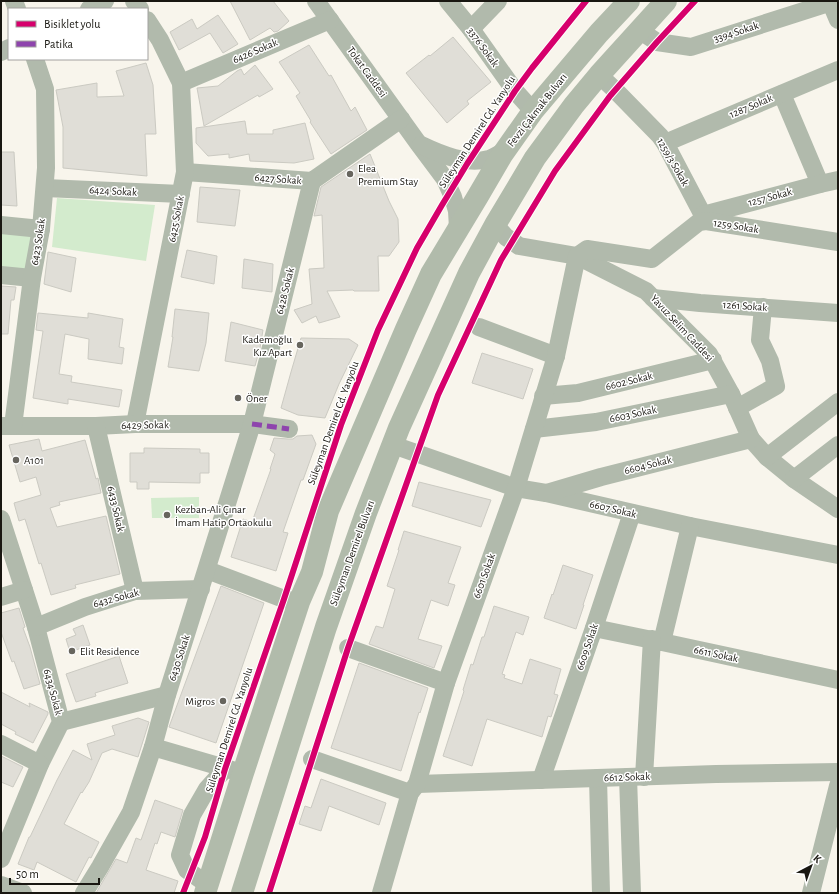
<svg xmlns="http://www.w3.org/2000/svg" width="839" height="894" font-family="'Alegreya Sans',sans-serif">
<rect width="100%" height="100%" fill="#f8f5ec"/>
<!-- green -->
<g fill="#d3ebcd">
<path d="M57,198L155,205L146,261L52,247Z"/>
<path d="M1,226L41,229L32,278L1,274Z"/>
<path d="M199,497V518H152L151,498Z"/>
</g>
<!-- building -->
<g fill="#e0ded7" stroke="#cbcac2">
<path d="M230,1H273L289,21L278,31L274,32L270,28L250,40Z"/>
<path d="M218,15L238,44L223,53L210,33L179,50L170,32L192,19L197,29Z"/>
<path d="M453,37L491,82L467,101L469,104L447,123L406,73L429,55L430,56Z"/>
<path d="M309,45L329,76L331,75L351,111L355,107L367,130L331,154L310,122L311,121L296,96L300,93L279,62Z"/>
<path d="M146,63L153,85L156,134H145L147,176L63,168V127L56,90L97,83V97L124,96L116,71Z"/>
<path d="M255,65L273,89L259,97L258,95L204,126L197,88L218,86L237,71L241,69L244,75Z"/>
<path d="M245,121L247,134H273V130L305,123L314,159L294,163L250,161L249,154L229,158V154L208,156L196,143V128Z"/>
<path d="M1,152H14L17,206L1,205Z"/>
<path d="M370,154L389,201L398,219L399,242L389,256H378L379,291H354L353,290L327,291L340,317L319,323L316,316L302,323L294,310L312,304L309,269L324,268L322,215L314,216L321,187Z"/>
<path d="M200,187L240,190L235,226L197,222Z"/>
<path d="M187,250L217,256L214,284L181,277Z"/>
<path d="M48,252L76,258L71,292L44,284Z"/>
<path d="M244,259L273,264L272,292L242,288Z"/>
<path d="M1,286L16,287L14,300H11L8,334H1Z"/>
<path d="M175,309L209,313L206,343L199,371L168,367L173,337H172Z"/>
<path d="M38,313L88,318V313L123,319L119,347L124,348L122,364L88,359L89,339L65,334L59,374L72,376L71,382L122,390L119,407L68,399V404L33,398L43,331L36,330Z"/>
<path d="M231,322L263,330L260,348L255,366L225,361Z"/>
<path d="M301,338L349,339L358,345L339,384L325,418L298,415L281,408L291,372Z"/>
<path d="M482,353L533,369L523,399L472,383Z"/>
<path d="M312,435L316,444L303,480H301L283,532L288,533L276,571L231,557L243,519L252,522L271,469H270L275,454L270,450L274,438L288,439H293L297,436Z"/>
<path d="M39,439L42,451L85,440L96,479L98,478L101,493L59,502L60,505L50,508L57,527L106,516L120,574L75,585L76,588L51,595L41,563L39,564L25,519L19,521L14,503L41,495L36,477L20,482L9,445Z"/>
<path d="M144,448L200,449V453H209V473H200V483L149,482V489H137V482H130V453H144Z"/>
<path d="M419,482L491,500L481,527L412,506Z"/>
<path d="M404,531L461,547L448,583L455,585L448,606L431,600L418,639L442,646L434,668L369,644L376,626L383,628L395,589L387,586L399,550H398Z"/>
<path d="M563,565L593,575L583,605H584L576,629L544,618L552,594L553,595Z"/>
<path d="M221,586L264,603L216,743L169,727Z"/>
<path d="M494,606L529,617L523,635L516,632L502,674L505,675L504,678L522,684L530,659L561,669L554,694L558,695L551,717L548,716L542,737L487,719L472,766L443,756L464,691L463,690L471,664L473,665L482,637H484Z"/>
<path d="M19,608L25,627L23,628L30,647L40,684L24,689L14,661L12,662L1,632V613Z"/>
<path d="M83,625L90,645L70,652L66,639L76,635L73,629Z"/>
<path d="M119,656L128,683L95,693L96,696L76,702L66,674Z"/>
<path d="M359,663L428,688L420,713L419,712L401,771L331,748Z"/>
<path d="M1,692L30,707L29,703L48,712V714L33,743L15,734L16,732L1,724Z"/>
<path d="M138,718L149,722L138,757L112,749L102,753L89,782L82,793L81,792L64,824L99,842L91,858L89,857L76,882L37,862L34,870L18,864L29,837H30L57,780L73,750L92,760L87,744L115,735L112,726Z"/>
<path d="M1,756L23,767L13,787L1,782Z"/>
<path d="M321,779L386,803L379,825L329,806L321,831L299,824L305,806L311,808Z"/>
<path d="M155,800L183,810L175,837L161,832L157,844L155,843L146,870L178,881L174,893H96L116,859L127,863L136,838L141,840Z"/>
</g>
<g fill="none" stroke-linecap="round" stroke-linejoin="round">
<!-- minor -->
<g stroke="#b1baac" stroke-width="18">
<path d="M14,1L17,9"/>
<path d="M134,1L140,9"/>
<path d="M316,1L418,143L445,179L453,197L457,211L458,228"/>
<path d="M448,1L471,29L515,91L533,111"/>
<path d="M830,1L838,20"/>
<path d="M89,9L105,1"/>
<path d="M471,29L498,1"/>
<path d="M639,30L657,42L691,47L835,1"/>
<path d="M1,52L9,48"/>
<path d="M599,75L615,90L660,136L665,143L706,221"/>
<path d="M181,83L330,20"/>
<path d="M782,94L820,184"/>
<path d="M665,143L838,70"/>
<path d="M421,145C442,155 466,165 489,159C495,157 501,153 506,150"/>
<path d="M185,172L312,181L401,119"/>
<path d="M45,188L181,194"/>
<path d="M703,215L820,184L838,180"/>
<path d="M1,225L41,229"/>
<path d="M495,225L506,237L519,246L577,256L646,291L709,354L731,394L751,439L767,457L794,479L838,509"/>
<path d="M1,275L32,278"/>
<path d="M653,298L700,303L838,313"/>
<path d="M479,327L556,356"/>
<path d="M543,396L578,393L713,360"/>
<path d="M737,408L776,386L770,361L760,340L763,307"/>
<path d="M135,424L185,172L181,83L160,40L147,20"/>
<path d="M2,426H96L135,424H252L289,429"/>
<path d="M13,426L32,278L41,229L46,168L45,89L35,59"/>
<path d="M96,426L135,591"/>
<path d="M534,429L596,422L731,394"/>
<path d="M393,445L516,488L546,493L690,526L838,555"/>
<path d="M767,457L838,402"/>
<path d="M794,479L838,445"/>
<path d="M547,493L601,477L751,439"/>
<path d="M1,519L36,627L61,722L40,764L1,859"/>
<path d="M207,570L284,599L299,602"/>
<path d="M1,597L24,590"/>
<path d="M36,627L85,607L135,591L201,589"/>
<path d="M594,628L662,642L838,680"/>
<path d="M662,642L690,526"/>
<path d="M348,648L446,683"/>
<path d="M61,722L167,695"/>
<path d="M1,744L40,764"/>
<path d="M153,747L235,771"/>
<path d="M312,759L410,793"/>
<path d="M628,777L632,893"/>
<path d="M644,777L652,639"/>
<path d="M598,778L601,893"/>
<path d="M541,780L594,628L632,513"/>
<path d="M417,784L716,774L838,772"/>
<path d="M1,885L23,893"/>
<path d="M208,885L187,870L180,855L192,815L207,789L225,769"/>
<path d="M84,893L100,867L131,812L153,747L167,695L252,424L312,181"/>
<path d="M381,893L410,793L417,784L446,683L516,488L556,356L577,256L587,249L652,259L699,222L706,221L838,242"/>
<path d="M811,893L838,786"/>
</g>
<!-- major -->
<g stroke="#b1bbab" stroke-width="22">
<path d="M205,893L243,773L299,602L312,572L328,511L406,329L431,274L478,196L502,155L533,111L599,33L629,1"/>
<path d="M242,893L326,627L366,513L399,428L469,273L495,225L535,158L574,105L599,75L666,1"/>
</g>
<!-- quiet -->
<path stroke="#8e44ad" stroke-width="5" stroke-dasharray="10 5" stroke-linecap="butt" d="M252,424L289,429"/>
<defs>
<g id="cycleway">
<path d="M183,893L205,837L225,769L284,599L341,425L378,330L417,248L442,205L467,164L515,91L532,68L586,1"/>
<path d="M269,893L348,648L438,395L501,260L555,171L610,96L657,42L695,1"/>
</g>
</defs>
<!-- cycleway casing -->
<use href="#cycleway" stroke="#fff" stroke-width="8"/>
<!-- cycleway -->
<use href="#cycleway" stroke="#d6006c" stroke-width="6"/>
</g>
<!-- markers -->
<g fill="#67655e" stroke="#fff" stroke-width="1.5">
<circle cx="350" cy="174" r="4"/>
<circle cx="300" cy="345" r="4"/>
<circle cx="238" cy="398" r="4"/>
<circle cx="16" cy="460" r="4"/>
<circle cx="167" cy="515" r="4"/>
<circle cx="72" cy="651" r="4"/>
<circle cx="223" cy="701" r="4"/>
</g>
<g text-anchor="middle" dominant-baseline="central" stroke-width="3" stroke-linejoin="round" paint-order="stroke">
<!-- street labels -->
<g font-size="11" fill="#191711" stroke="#fff">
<text transform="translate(736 32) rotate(-18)">3394 Sokak</text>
<text transform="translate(483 47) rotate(54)">3376 Sokak</text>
<text transform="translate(255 51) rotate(-23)">6426 Sokak</text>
<text transform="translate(367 72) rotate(54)">Tokat Caddesi</text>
<text transform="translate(751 106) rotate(-23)">1287 Sokak</text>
<text transform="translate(537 110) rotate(-52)">Fevzi Çakmak Bulvarı</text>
<text transform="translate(477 132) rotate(-57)">Süleyman Demirel Cd. Yanyolu</text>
<text transform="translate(673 162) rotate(60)">1259/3 Sokak</text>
<text transform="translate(278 179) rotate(4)">6427 Sokak</text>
<text transform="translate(113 191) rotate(3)">6424 Sokak</text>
<text transform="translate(770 197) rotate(-15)">1257 Sokak</text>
<text transform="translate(176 219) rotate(-79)">6425 Sokak</text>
<text transform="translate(736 226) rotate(9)">1259 Sokak</text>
<text transform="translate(38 242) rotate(-81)">6423 Sokak</text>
<text transform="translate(285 291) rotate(-76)">6428 Sokak</text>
<text transform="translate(745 306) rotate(4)">1261 Sokak</text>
<text transform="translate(682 328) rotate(47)">Yavuz Selim Caddesi</text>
<text transform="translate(629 381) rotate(-14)">6602 Sokak</text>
<text transform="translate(633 414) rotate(-12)">6603 Sokak</text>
<text transform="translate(333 423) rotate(-70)">Süleyman Demirel Cd. Yanyolu</text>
<text transform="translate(145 425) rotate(-1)">6429 Sokak</text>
<text transform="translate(648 465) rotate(-14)">6604 Sokak</text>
<text transform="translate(116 509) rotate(77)">6433 Sokak</text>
<text transform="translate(613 509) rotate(13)">6607 Sokak</text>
<text transform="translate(352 553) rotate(-70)">Süleyman Demirel Bulvarı</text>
<text transform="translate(484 576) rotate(-70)">6601 Sokak</text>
<text transform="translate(116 598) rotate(-15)">6432 Sokak</text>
<text transform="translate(587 647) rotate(-71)">6609 Sokak</text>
<text transform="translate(716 654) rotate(12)">6611 Sokak</text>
<text transform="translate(179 658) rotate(-72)">6430 Sokak</text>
<text transform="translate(53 692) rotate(75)">6434 Sokak</text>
<text transform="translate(229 730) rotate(-72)">Süleyman Demirel Cd. Yanyolu</text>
<text transform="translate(627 777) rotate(-2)">6612 Sokak</text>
</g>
<!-- poi labels -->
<g font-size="11" fill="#191711" stroke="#fff" text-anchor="start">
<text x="358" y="168">Elea<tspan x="358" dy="13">Premium Stay</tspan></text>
<text x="292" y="339" text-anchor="end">Kademoğlu<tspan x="292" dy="13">Kız Apart</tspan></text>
<text x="246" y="398">Öner</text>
<text x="24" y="460">A101</text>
<text x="175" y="509">Kezban-Ali Çınar<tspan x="175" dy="13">İmam Hatip Ortaokulu</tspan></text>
<text x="80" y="651">Elit Residence</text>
<text x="215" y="701" text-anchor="end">Migros</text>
</g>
</g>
<!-- border -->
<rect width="839" height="894" fill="none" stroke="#191711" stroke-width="4"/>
<!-- legend -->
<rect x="8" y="8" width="140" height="52" fill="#ffffff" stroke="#a3a2a0"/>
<rect x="16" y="21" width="20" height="6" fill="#d6006c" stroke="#a3a2a0"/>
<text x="44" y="28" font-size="12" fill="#191711">Bisiklet yolu</text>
<rect x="16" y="41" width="20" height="6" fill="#8e44ad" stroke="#a3a2a0"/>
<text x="44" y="48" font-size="12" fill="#191711">Patika</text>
<!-- north arrow -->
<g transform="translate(811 866) rotate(41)" stroke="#ffffff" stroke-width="3" paint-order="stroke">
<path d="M0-3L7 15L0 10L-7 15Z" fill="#191711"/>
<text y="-6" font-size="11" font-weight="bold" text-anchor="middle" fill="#191711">K</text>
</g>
<!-- scale -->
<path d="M10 878v6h89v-6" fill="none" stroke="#191711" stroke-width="2"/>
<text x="16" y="878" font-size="12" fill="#191711" stroke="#ffffff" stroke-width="3" paint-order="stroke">50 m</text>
</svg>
